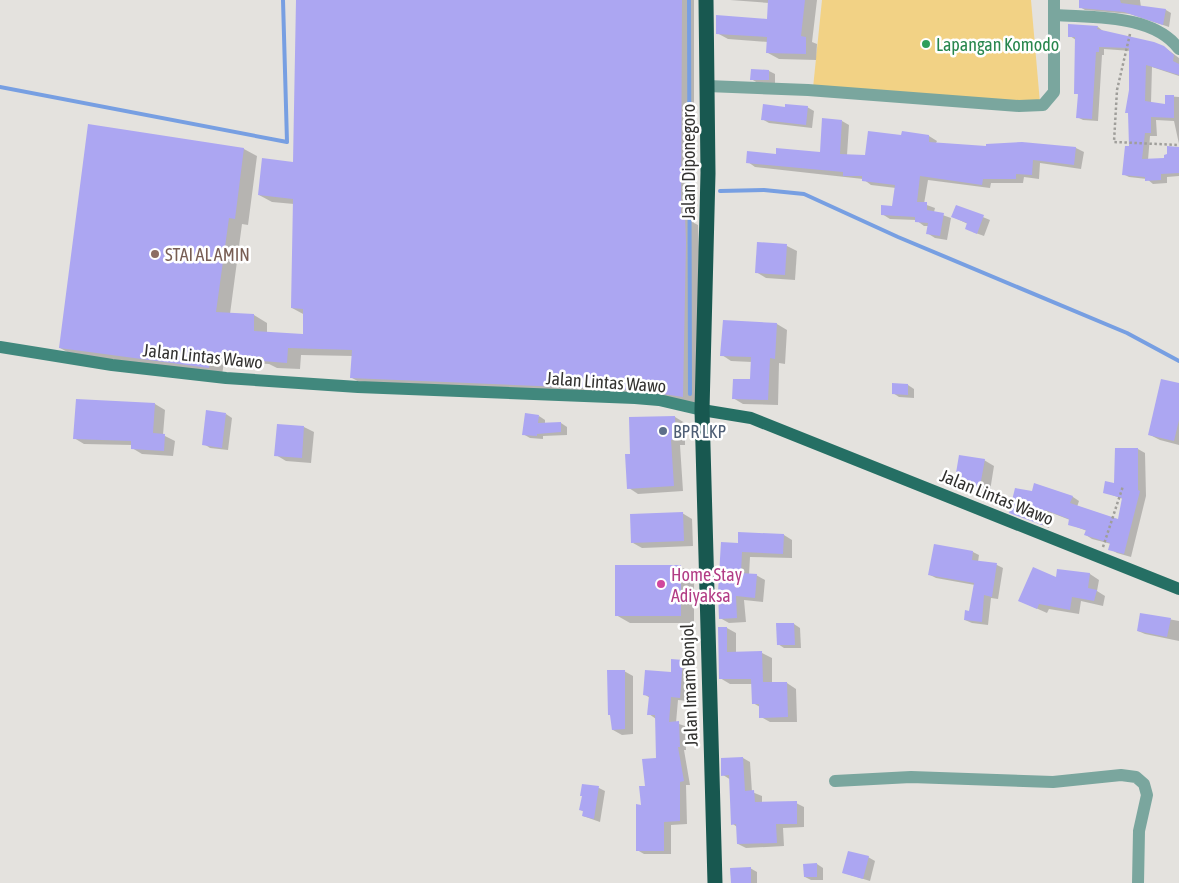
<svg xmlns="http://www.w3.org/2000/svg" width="1179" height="883" font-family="'Asap Condensed',sans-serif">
<rect width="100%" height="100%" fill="#e4e2de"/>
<!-- green -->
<path fill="#f2d285" d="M822,0H1031L1040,103L813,88Z"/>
<!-- shadow -->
<g fill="#0003">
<path d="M297,0H694V223L698,225L699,250L696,403L365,385L352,378L353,356L301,355L300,369L277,368L269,364L224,362L222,375L73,355L60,348L89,126L244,149L257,156L248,225L242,224L230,314L254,315L267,323V333L304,335L305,315L292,308L294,204L272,202L259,195L294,163Z"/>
<path d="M730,0H817L812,42L817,44L816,60L779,59L768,53V42L728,39L717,33L768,20L769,3Z"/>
<path d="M1080,0H1140L1141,7L1166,10L1171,13L1169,27L1130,14L1085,10L1080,7Z"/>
<path d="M1098,27L1103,31L1164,47L1179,58V76L1152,67L1151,103L1166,105V96L1179,97V144L1174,121L1156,120L1157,136H1150L1148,160L1165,159L1179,148V176L1167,177V183L1153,184L1147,179L1129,177L1123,174L1131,148L1129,114L1127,112L1131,90V51L1104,49V55H1102L1098,121L1083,120L1077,117L1079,95L1076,93V40L1070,36Z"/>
<path d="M752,70L769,71L775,74V83H758L751,79Z"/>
<path d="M807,107L814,111L812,128L769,123L762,119Z"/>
<path d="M842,121L849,125L847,155L866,156L902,137L929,136L937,141L936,143L988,148L1022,143L1076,148L1084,152L1081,169L1040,163L1039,179L1024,177L1023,183H991L990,188L928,180L924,204L935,208L934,212L951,218L947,240L935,238L927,233L929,226H924L916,220L890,219L882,214L893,207L896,188L871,185L863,179L755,167L748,162L777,155L821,153Z"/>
<path d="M956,206L990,220L984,236L973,232L968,224L953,217Z"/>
<path d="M759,244L787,246L797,251L795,280L766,278L756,272Z"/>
<path d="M724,321L777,324L787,330L785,364L779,363L778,405L743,404L733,398L751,381L752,362L731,361L722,355Z"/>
<path d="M908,385L914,389V398L899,397L893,393Z"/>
<path d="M1179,385V445L1160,440L1150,435Z"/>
<path d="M155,404L165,410L163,435L175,441L173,456L142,454L132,448V445L84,444L74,438Z"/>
<path d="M226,414L232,418L228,450L210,448L204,444Z"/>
<path d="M539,416L545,420V424L561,423L567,427V435L543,436V439L530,438L523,434Z"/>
<path d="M675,417L685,423V445H680L683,491L638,494L629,488L632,455Z"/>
<path d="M304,427L314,432L311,463L286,461L276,455Z"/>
<path d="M1138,449L1145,453L1146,496L1131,557L1117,553L1110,549L1111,544L1092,539L1086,535L1087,531L1069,524L1070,520L1052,513L1049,528L1016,514L1033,493L1035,485L1073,497L1079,501L1077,507L1119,521L1123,499L1104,492L1116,484Z"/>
<path d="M984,460L994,466L989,497L971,493L961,488L963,476L957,472Z"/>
<path d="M682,513L692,519L693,546L642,548L633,543Z"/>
<path d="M784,535L792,540V558L750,557L749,575H756L765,580L763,602L744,600L746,622L729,623L720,618L739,544Z"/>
<path d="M973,552L979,555L978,562L997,565L1003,568L998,599L991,598L988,625L972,623L965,620L970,612L975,585L936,578L930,575Z"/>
<path d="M616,567H681L694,574V623H630L616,615Z"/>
<path d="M1058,570L1090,574L1099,580L1097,591L1105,596L1103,606L1081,601L1079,614L1049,609L1047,613L1020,601L1057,579Z"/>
<path d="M1141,614L1179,621V641L1145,634L1138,631Z"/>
<path d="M794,624L800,628L801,648H784L778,644Z"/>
<path d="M727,628L736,633V653H762L772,658V683H787L796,689L797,722H770L761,717L760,707L753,703V684H730L720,678Z"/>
<path d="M683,661L690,665L687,701L678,700L676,723L685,726L686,750H684L690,785H686L687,824L671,825V854H644L637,850L642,806L646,787L657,759L656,719L649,714L650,698L644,694L672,674Z"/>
<path d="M624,671L633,676V734L622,735L613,730L612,716L609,714Z"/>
<path d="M743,758L750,762L752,792L762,796V803H796L804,807V827L783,828L784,846L746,848L738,844L737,827L733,824L731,780L723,775Z"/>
<path d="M583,785L599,788L605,791L600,822L583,816L584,812L581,810L584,796Z"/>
<path d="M868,857L875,861L870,881L844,873Z"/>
<path d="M817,864L823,868V880H811L805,877Z"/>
<path d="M750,868L757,872V883H732Z"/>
</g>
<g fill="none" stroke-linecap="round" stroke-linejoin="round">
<!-- stream -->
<g stroke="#779fe2" stroke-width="4">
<path d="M689,0L690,394"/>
<path d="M0,87L287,142L283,0"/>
<path d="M720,191L764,190L804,194L898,237L1127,333L1179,361"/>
</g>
</g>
<!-- building -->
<g fill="#aca6f2">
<path d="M296,0H682L681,217L685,216L686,242L683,397L636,390L350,378L352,350L288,348L287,363L262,361L263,357L211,355L209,368L59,348L88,124L244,148L235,219L229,218L216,312L254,314V331L303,334V309L291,308L293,199L258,195L262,158L293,162Z"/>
<path d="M768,0H805L801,36L806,37V54L766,53L767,37L716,34V15L767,19Z"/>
<path d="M1079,0H1120L1121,3L1166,9L1163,25L1124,12L1079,8Z"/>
<path d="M1068,24L1098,26L1097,29L1154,42L1164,46L1174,55L1173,61L1179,64V75L1146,65L1145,101L1165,104V95H1174V118L1151,117V133H1145L1142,159L1164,158V155L1167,154V146L1179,147V173L1161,174V180L1145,181V177L1122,175L1125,146H1129L1128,113H1125L1129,90V48L1099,47V52H1096L1092,119L1076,118L1078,94H1074L1075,37H1068Z"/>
<path d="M751,69L769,70V80H750Z"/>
<path d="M763,104L785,107V104L808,106L806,125L761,120Z"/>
<path d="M822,118L842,120L840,154L865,155L868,131L901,135L902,131L929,135V142L986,146V144L1022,142L1076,147L1074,165L1033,160L1032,175L1016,174V179H983L982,185L920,176L917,202H927V210L944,213L940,236L926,234L928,223L915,222V217L881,215V205L892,206L895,185L862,181V176H843V172L746,163L747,151L776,154V148L820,152Z"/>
<path d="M956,205L984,215L977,234L965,229L967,223L951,217Z"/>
<path d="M757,242L787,244L785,275L755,273Z"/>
<path d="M723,320L777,323L775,359L770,358L768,400L732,399L733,379H750L751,357L720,356Z"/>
<path d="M1161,379L1179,383V420L1174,441L1148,435Z"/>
<path d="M892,383L908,384V395L892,394Z"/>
<path d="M76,399L155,403L153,433L165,434L164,451L131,449V441L73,439Z"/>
<path d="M206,410L226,413L222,448L202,445Z"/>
<path d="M525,413L539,415L538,423L561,422V432L537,434V436L522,435Z"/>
<path d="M675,416L676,440H671L674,486L627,489L625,454H630L629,417Z"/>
<path d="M277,424L304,426L302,458L274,456Z"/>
<path d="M1115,448H1138V490L1140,491L1124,554L1108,550L1110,543L1084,535L1086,530L1068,525L1069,519L1045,510L1042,525L1009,513L1015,488L1032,491L1034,483L1073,496L1070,503L1118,519L1122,498L1103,493L1105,481L1114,483Z"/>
<path d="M959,455L985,459L979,492L960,488L962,474L956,473Z"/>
<path d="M683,512L684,541L631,543L630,514Z"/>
<path d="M738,532L784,534L783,554L742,552L741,573L757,574L755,598L736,596L737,618L719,619L718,592L721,542L738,543Z"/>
<path d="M934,544L973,551L972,560L997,563L992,597L984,595L982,622L964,620L965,610L969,611L974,583L928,575Z"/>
<rect x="615" y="565" width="66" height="51"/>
<path d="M1033,567L1056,577L1057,569L1090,573L1088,588L1097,590L1094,601L1072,597L1070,610L1039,604L1037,609L1018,601Z"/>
<path d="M1140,613L1171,618L1167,637L1137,631Z"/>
<path d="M776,623H794L795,645H777Z"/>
<path d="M718,627H727V652L762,651L763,682H787L788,717L759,718V704H752L751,679H719Z"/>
<path d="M671,659L683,660L680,698L671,697L669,722L679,721L680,747H678L684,781L680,782V821L664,822V851H636V804L641,805L639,786H645L642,759L656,758L655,715H647L649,696L643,695L645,670L671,672Z"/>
<path d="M607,670H625V729L612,730L610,715H608Z"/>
<path d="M743,757L745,791L754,790L755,802L797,801V824H776L777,843L737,844L736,824L731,825L729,775L721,776V758Z"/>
<path d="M582,784L599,786L594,819L582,816L583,811L579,810L582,796H580Z"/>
<path d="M848,851L869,856L863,879L842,873Z"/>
<path d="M817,863V877H804L803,864Z"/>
<path d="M751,867V883H731L730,868Z"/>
</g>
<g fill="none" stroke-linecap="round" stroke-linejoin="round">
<!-- path -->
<g stroke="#9f9e9a" stroke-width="2.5" stroke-dasharray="2.5 2.5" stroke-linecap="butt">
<path d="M1130,34L1117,90L1114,142L1179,145"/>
<path d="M1103,547L1123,486"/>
</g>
<!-- street -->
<g stroke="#7aa69e" stroke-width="12">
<path d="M1055,15C1094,18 1153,14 1179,49"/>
<path d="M707,86L808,90L1019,106L1043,105L1054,92V0"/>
<path d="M835,781L911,777L1053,782L1121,775L1136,777L1144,784L1147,795L1139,831L1138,883"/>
</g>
<!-- secondary -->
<path stroke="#41887d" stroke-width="12" d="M0,347L112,365L226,378L358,387L635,398L659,400L702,410"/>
<!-- primary -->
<path stroke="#256f64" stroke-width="12" d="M702,410L751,418L1179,589"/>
<!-- highway -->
<path stroke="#185850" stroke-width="15" d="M706,0L708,173L702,410L715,883"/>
</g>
<!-- markers -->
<circle fill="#2e9e5b" stroke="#fff" stroke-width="2" cx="926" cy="44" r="5"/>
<circle fill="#8d6e63" stroke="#fff" stroke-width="2" cx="155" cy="254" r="5"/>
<circle fill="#5c6f8a" stroke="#fff" stroke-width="2" cx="663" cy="431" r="5"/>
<circle fill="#d1479c" stroke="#fff" stroke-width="2" cx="661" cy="584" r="5"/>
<g text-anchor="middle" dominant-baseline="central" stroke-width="5" stroke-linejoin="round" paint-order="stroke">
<!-- leisure labels -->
<g font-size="18" fill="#27864d" stroke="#fff" text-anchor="start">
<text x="936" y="44">Lapangan Komodo</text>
</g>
<!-- street labels -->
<g font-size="18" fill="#333230" stroke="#fff">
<text transform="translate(688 162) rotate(-90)">Jalan Diponegoro</text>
<text transform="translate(203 356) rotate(6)">Jalan Lintas Wawo</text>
<text transform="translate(606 382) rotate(4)">Jalan Lintas Wawo</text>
<text transform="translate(997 497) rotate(22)">Jalan Lintas Wawo</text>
<text transform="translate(689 685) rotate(-92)">Jalan Imam Bonjol</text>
</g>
<!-- education labels -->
<g font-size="18" fill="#785e54" stroke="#fff" text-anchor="start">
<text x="165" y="254">STAI AL AMIN</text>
</g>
<!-- service labels -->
<g font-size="18" fill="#4e5e75" stroke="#fff" text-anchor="start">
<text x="673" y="431">BPR LKP</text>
</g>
<!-- hotel labels -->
<g font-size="18" fill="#b23c85" stroke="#fff" text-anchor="start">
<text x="671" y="574">Home Stay<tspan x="671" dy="21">Adiyaksa</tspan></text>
</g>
</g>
</svg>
